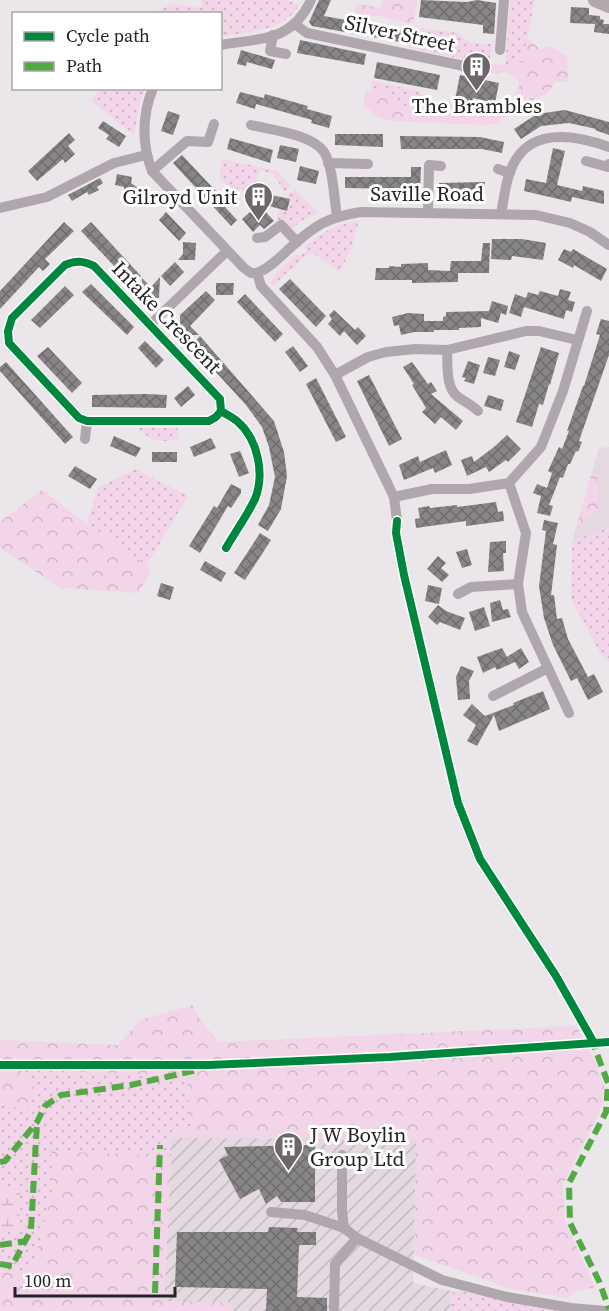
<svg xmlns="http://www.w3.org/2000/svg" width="609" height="1311" font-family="'Source Serif 4',serif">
<defs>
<pattern id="industrial-furrows" width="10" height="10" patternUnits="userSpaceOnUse" patternTransform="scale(1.5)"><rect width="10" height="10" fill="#e4d9e1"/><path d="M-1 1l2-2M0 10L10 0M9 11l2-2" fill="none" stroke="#c3bac1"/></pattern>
<pattern id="grass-dots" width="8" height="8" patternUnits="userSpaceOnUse" patternTransform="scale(1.5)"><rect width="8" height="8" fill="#f3d5e9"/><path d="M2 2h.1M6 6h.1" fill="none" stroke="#d0b7c8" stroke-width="1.8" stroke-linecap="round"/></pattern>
<pattern id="forest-crowns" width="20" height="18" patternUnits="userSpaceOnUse" patternTransform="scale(1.5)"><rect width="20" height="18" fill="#f3d5e9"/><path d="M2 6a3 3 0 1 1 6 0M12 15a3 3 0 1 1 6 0" fill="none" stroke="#d0b7c8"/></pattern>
<pattern id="wetland-marsh" width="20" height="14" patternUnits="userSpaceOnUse" patternTransform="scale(1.5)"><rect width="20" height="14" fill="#f3d5e9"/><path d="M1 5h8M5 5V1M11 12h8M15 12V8" fill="none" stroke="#d0b7c8"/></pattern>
<pattern id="building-cross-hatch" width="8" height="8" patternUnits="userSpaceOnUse" patternTransform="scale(1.5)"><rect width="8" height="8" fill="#888587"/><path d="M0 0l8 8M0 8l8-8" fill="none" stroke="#6f6c6e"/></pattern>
</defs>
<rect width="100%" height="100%" fill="#ebe6e9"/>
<!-- built -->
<path fill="#e4d9e1" d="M609,447V526L572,542L599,448Z"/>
<!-- industrial -->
<path fill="url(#industrial-furrows)" d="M168,1138L417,1139L413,1283L452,1291L450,1311H234L228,1302H164L171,1156Z"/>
<!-- grass -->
<g fill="url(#grass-dots)">
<path d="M202,0H288L299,5C284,32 249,31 221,37L220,14L160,13L159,10L173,4L201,8Z"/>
<path d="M510,0H535L523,59L515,65H505Z"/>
<path d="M410,27L459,33L470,43L493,44L489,62L472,60L471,61L406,47Z"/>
<path d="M372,79L377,82L418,91L429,101L483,111L466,114L443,108L421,113L407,108L384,89H371Z"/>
<path d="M100,89H145L140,101L134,135L91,101Z"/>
<path d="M223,159L277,171L291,186L285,192L272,173L259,170L254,193L229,187L219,177Z"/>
<path d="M294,189L318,213L301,221L289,231L276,217L279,210L288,212L291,199L286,197Z"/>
<path d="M359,221L350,251L340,272L311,252L274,285L270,282L276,273L297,254L300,256L307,250L305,247C321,232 337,224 359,221Z"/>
<path d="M138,428H177L179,439C162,443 150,442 138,428Z"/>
<path d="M136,469L188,496L146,566L87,523L98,488Z"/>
<path d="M609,526V662L602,656L571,599L572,542Z"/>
<path d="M20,1069L187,1076L192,1125L169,1138L171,1156L51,1151L53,1187L43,1231L29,1277L0,1270V1104L26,1109L37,1090Z"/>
<path d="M453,1291H463L559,1311H450Z"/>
</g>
<!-- forest -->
<g fill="url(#forest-crowns)">
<path d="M383,0H418L413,22L411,24L380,16L358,15L354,10L359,4L381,8Z"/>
<path d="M527,38L540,49L550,46L567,56L568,82H555L548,93L526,103L516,92L520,84L516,77L504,71L496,74L489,72L488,64L515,65L523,60Z"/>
<path d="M384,89L407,108L421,113L443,108L467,114L483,111L498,105L502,100L513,110L502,118L498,123L485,125L391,121L374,115L364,104L365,91Z"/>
<path d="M592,472L597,474L599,509L576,527Z"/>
<path d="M43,489L51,497L152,570L138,593L60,588L0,548V522Z"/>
<path d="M193,1005L199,1018L219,1042L576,1026L597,1064L604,1086L601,1109L563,1185L565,1221L595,1287L577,1291L567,1298L511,1289L414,1255L416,1139L168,1138L192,1125L186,1076L20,1069L37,1090L27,1109L0,1104V1040L118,1045L140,1020Z"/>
<path d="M51,1151L171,1156L164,1301L228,1302L234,1311H0V1270L29,1277L43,1231L53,1187Z"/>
</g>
<!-- wetland -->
<path fill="url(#wetland-marsh)" d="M0,1189L20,1190L19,1232H0Z"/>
<!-- building -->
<g fill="url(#building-cross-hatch)">
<path d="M319,0H331L324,16L407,31L405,43L312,26L309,22Z"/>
<path d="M421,0L467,2L477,0L496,3L494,34L483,33V25L419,17Z"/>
<path d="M571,7L589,8V15L600,16V19L604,20L603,24H609V34L594,32L595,24L570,23Z"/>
<path d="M300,40L366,54L364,65L297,53Z"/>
<path d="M241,50L275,60L272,69L247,62L246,66L237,64Z"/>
<path d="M377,62L440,75L437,90L374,78Z"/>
<path d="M460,75L499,83L495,103L473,98L471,108L454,104Z"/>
<path d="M240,92L264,98L265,94L308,106L307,109L332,116L329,128L311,123L312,120L256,104L255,109L236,103Z"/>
<path d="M565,110L609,122V135L595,130L596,129L569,123L541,126L521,139L514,129L537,114Z"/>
<path d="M168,111L180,115L173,135L161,131Z"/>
<path d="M103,121L126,136L119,147L106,139L109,135L98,128Z"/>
<path d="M69,133L75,140L68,146L75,154L65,163L63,159L37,181L28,171Z"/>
<path d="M335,134H383V147L335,145Z"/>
<path d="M400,136L480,137L504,142L502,153L482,149H401Z"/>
<path d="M230,138L273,150L270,163L227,149Z"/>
<path d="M280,145L299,149L296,162L277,158Z"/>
<path d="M553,148L565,151L557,185L582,191L583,186L604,191V204L572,197L571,202L524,191L526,179L546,183Z"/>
<path d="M182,155L228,204L225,207L237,220L231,226L173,163Z"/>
<path d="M300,166L319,171L316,184L297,180Z"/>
<path d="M411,167H421L420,191H411V189L345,188V177H411Z"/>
<path d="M117,174L132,177L131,183L152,198L145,207L133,198L136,194L124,192V187L115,185Z"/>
<path d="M100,178L103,183L97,187L99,190L89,195L87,192L72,201L68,195Z"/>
<path d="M485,182V194L439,196V183Z"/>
<path d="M271,195L290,199L287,211L269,206Z"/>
<path d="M263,209L274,221L264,229L260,225L253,232L242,219L250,212L254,216Z"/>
<path d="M166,212L186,233L179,241L159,220Z"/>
<path d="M64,222L74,231L45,259L50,264L43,271L39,267L0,309V291Z"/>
<path d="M91,222L141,276L132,285L81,231Z"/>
<path d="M492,239H522L546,243L543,260L512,256L511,260L491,259Z"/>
<path d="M183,242L196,243L195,260H178L183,254Z"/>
<path d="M483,243H490L489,273H458V282L412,283V280H375L376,268H389V266L401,267V264L428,263V270L450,271L451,261H481Z"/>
<path d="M564,249L571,252L573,249L607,269L601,281L574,265L573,268L558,260Z"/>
<path d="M175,262L184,272L170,286L161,276Z"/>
<path d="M160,277L159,298L141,297L142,278L151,287Z"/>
<path d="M290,279L326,316L316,327L279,289Z"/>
<path d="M216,283H234L233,295H216Z"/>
<path d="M91,284L134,327L127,335L82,292Z"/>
<path d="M65,286L74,295L40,328L31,320Z"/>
<path d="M560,289L571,292L568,300L575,302L572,312L566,310L564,319L524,307L521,317L509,313L515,294L526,298L528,292L538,295L540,291L558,296Z"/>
<path d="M206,291L215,300L190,326L199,335H180V315Z"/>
<path d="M245,294L283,334L275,342L237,302Z"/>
<path d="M492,301L508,306L506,315L501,313L498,323L481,318V327L459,328V330H434V332H414L401,335L399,325L394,326L392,317L408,313L424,314V321H443V317L446,316V312L489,311Z"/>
<path d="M334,310L355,330L358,327L366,336L357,345L344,331L340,336L328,324L332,319L329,315Z"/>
<path d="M601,319L609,321V355L579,441L582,442L578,452L576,451L570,464H568L563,478L560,477L549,505L553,506L550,516L537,513L541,496L533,493L537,484L547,488L552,473L548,471L559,447L562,449L569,431H567L583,386H584L600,335L596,334Z"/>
<path d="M200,336L274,421L284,452L287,476L281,509L268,531L258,525L269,505L275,477L269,447L262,427L246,405L191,345Z"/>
<path d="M145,341L164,360L156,368L138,348Z"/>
<path d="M293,346L308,366L300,372L285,352Z"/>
<path d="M48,347L82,383L72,393L37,356Z"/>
<path d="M541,347L559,353L550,385L549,384L543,405L539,404L532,427L516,422Z"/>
<path d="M509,351L520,355L515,370L504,367Z"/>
<path d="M488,357L500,360L495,376L483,373Z"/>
<path d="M468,361L480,365L474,384L464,381L466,378L462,377Z"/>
<path d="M6,362L73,437L65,444L0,371V367Z"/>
<path d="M412,362L428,384L431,382L437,391L431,394L463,421L456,430L441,417L435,424L422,412L426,408L412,385L414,384L403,367Z"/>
<path d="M369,375L402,439L389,446L357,381Z"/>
<path d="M316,378L346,437L336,442L306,384Z"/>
<path d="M188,386L195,395L181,407L174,398Z"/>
<path d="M146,394L167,395L166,408L92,407V395Z"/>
<path d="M488,395L504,400L501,411L484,406Z"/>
<path d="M507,435L521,449L508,462L506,460L489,472L486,467L467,476L461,460L472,456L474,462L494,447Z"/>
<path d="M114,436L141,448L136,457L110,446Z"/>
<path d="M211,438L216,448L194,457L190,447Z"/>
<path d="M446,450L452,465L435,473L433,468L404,480L399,465L418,456L420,462Z"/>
<path d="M240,451L249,473L239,477L230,454Z"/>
<rect x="152" y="452" width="25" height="10"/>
<path d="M75,466L97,479L90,489L68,476Z"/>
<path d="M231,484L241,489V493L231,508L228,506L200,553L189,546L214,506L217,508Z"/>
<path d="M496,502L498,512L503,511L504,521L466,526V521L416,528L415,519L420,518L418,508L429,506L430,508L457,505V507Z"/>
<path d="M544,520L558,523L553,544L557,545L551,595H554L557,619L562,618L568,639L588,677L594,674L603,692L588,700L577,678L571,681L553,645L544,618L539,586L546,531L542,530Z"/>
<path d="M260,533L271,540L245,580L234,573Z"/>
<path d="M506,541V553H503L504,571L488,572L490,542Z"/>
<path d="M467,549L472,565L462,568L456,552Z"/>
<path d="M438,556L446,563L441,568L449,575L442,582L427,569Z"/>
<path d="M205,561L226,573L221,582L200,570Z"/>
<path d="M161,583L174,587L170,600L157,596Z"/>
<path d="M428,585L442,588L439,604L425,601Z"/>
<path d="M500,600L503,610L508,609L511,617L492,622L490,603Z"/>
<path d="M438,605L446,611L465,618L460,630L440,622L437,625L428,617Z"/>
<path d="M484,607L490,626L475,631L469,612Z"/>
<path d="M502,648L507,657L521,648L529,662L519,669L515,662L497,670L495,667L483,673L477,657Z"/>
<path d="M461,666L474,671L469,681L470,699L458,700L456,677Z"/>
<path d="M543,691L550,709L499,731L494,715L477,746L467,741L476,725L463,715L472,704L485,716L514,705L513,703Z"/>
<path d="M315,1145V1202H281L277,1196L266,1204L259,1189L240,1199L219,1160L228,1155L224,1147Z"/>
<path d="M269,1227L298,1228L297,1232H316V1245H299L297,1297L327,1298V1311H266L267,1289L175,1287L177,1232H268Z"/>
</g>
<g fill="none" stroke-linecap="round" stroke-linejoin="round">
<!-- minor -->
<g stroke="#b0a6ad" stroke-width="10">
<path d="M296,25L307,33L464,66"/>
<path d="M273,35L270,51L286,54"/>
<path d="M220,45C261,38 292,42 311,0"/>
<path d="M500,50L504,0"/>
<path d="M153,88C142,115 142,144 152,171L244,268L251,273H257"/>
<path d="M251,125C271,130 312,134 324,152C333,166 334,198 337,216"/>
<path d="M586,161L608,167L609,164"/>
<path d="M328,163L368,164"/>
<path d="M498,169L510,173"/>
<path d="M152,171L187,141L208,142L214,124"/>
<path d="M0,208L47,197L114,163L146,155"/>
<path d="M428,212L429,165L441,166"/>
<path d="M501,213C504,200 505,185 510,172C526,126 574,134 609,147"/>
<path d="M257,238L265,237L281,225L297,242"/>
<path d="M257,273C270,268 280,257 290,248C315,225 328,217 361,212L536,215L570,223L590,232L609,245"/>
<path d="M257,273L261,286L317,347L335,375L394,497L397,521"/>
<path d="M150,325L227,251"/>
<path d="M447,350C448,365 445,387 458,397C465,402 472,405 478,411"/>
<path d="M335,375L368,357L386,352L415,349L447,350L526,331H539L577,340"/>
<path d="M221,411L216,417L209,421H87L79,418L9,343L8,331L12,318L65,265C76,260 83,261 94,266L220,399L221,411C226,414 232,417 237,421C258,439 265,474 255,499C247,516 235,532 226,548"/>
<path d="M85,439L87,421"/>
<path d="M509,483L526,533L518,584L522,612L569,713"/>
<path d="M394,497L432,489H469L509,483L541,447L563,391L587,311"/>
<path d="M458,594L471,587L518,584"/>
<path d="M493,696L548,668"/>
<path d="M342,1155V1211L344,1228"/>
<path d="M271,1212L305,1215L344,1228L357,1238L442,1280L507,1297L571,1308L605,1311"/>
<path d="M334,1311L335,1264L357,1238"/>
</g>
<!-- major -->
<path stroke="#b2a9ae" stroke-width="14" d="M595,0L609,6"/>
<!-- quiet -->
<g stroke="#53aa44" stroke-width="6" stroke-dasharray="12 6" stroke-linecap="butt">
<path d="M591,1038L608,1083L606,1112L569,1183L570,1223L599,1281L609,1309"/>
<path d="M0,1162L5,1161L37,1122L45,1106L61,1095L131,1085L197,1070"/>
<path d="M0,1245L26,1241"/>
<path d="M0,1264L12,1266L31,1230L37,1122"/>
<path d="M155,1293L160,1145"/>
</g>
<defs>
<g id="cycleway">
<path d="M221,411L216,417L209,421H87L79,418L9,343L8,331L12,318L65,265C76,260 83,261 94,266L220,399L221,411C226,414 232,417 237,421C258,439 265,474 255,499C247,516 235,532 226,548"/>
<path d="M397,521L396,533L404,575L458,803L480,859L556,976L594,1043"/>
<path d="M0,1065H208L390,1057L609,1042"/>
</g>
</defs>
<!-- cycleway casing -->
<use href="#cycleway" stroke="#fff" stroke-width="11"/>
<!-- cycleway -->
<use href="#cycleway" stroke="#00873e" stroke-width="8"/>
</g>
<!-- icons -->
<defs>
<symbol id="building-pin" viewBox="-11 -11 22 30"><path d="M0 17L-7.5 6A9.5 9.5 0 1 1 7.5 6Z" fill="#6b676a" stroke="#fff"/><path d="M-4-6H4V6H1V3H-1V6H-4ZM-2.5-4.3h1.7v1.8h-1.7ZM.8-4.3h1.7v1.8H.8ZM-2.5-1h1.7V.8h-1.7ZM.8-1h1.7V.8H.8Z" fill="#fff"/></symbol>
</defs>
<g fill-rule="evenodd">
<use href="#building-pin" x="460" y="50" width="33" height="45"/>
<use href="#building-pin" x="242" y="180" width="33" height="45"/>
<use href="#building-pin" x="272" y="1130" width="33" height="45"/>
</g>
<g text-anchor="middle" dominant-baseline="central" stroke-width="6" stroke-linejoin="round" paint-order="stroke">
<!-- street labels -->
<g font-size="21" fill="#262325" stroke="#fff">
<text transform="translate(400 33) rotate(12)">Silver Street</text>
<text x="427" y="193">Saville Road</text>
<text transform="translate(167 317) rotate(46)">Intake Crescent</text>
</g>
<!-- poi labels -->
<g font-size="21" fill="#262325" stroke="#fff">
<text x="477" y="105">The Brambles</text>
<text x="237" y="196" text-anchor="end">Gilroyd Unit</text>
<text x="310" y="1134" text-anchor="start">J W Boylin<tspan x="310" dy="24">Group Ltd</tspan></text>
</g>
</g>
<!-- legend -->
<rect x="12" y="12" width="210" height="78" fill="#ffffff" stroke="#a8a7a8" stroke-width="1.5"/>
<rect x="24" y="32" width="30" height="9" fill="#00873e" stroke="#a8a7a8" stroke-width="1.5"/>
<text x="66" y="42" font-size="18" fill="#262325">Cycle path</text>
<rect x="24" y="62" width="30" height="9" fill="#53aa44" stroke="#a8a7a8" stroke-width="1.5"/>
<text x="66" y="72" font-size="18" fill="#262325">Path</text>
<!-- scale -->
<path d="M15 1287v9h160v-9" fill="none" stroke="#262325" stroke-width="3"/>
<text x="24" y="1287" font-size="18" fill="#262325" stroke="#ffffff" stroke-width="4.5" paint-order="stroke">100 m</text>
</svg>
